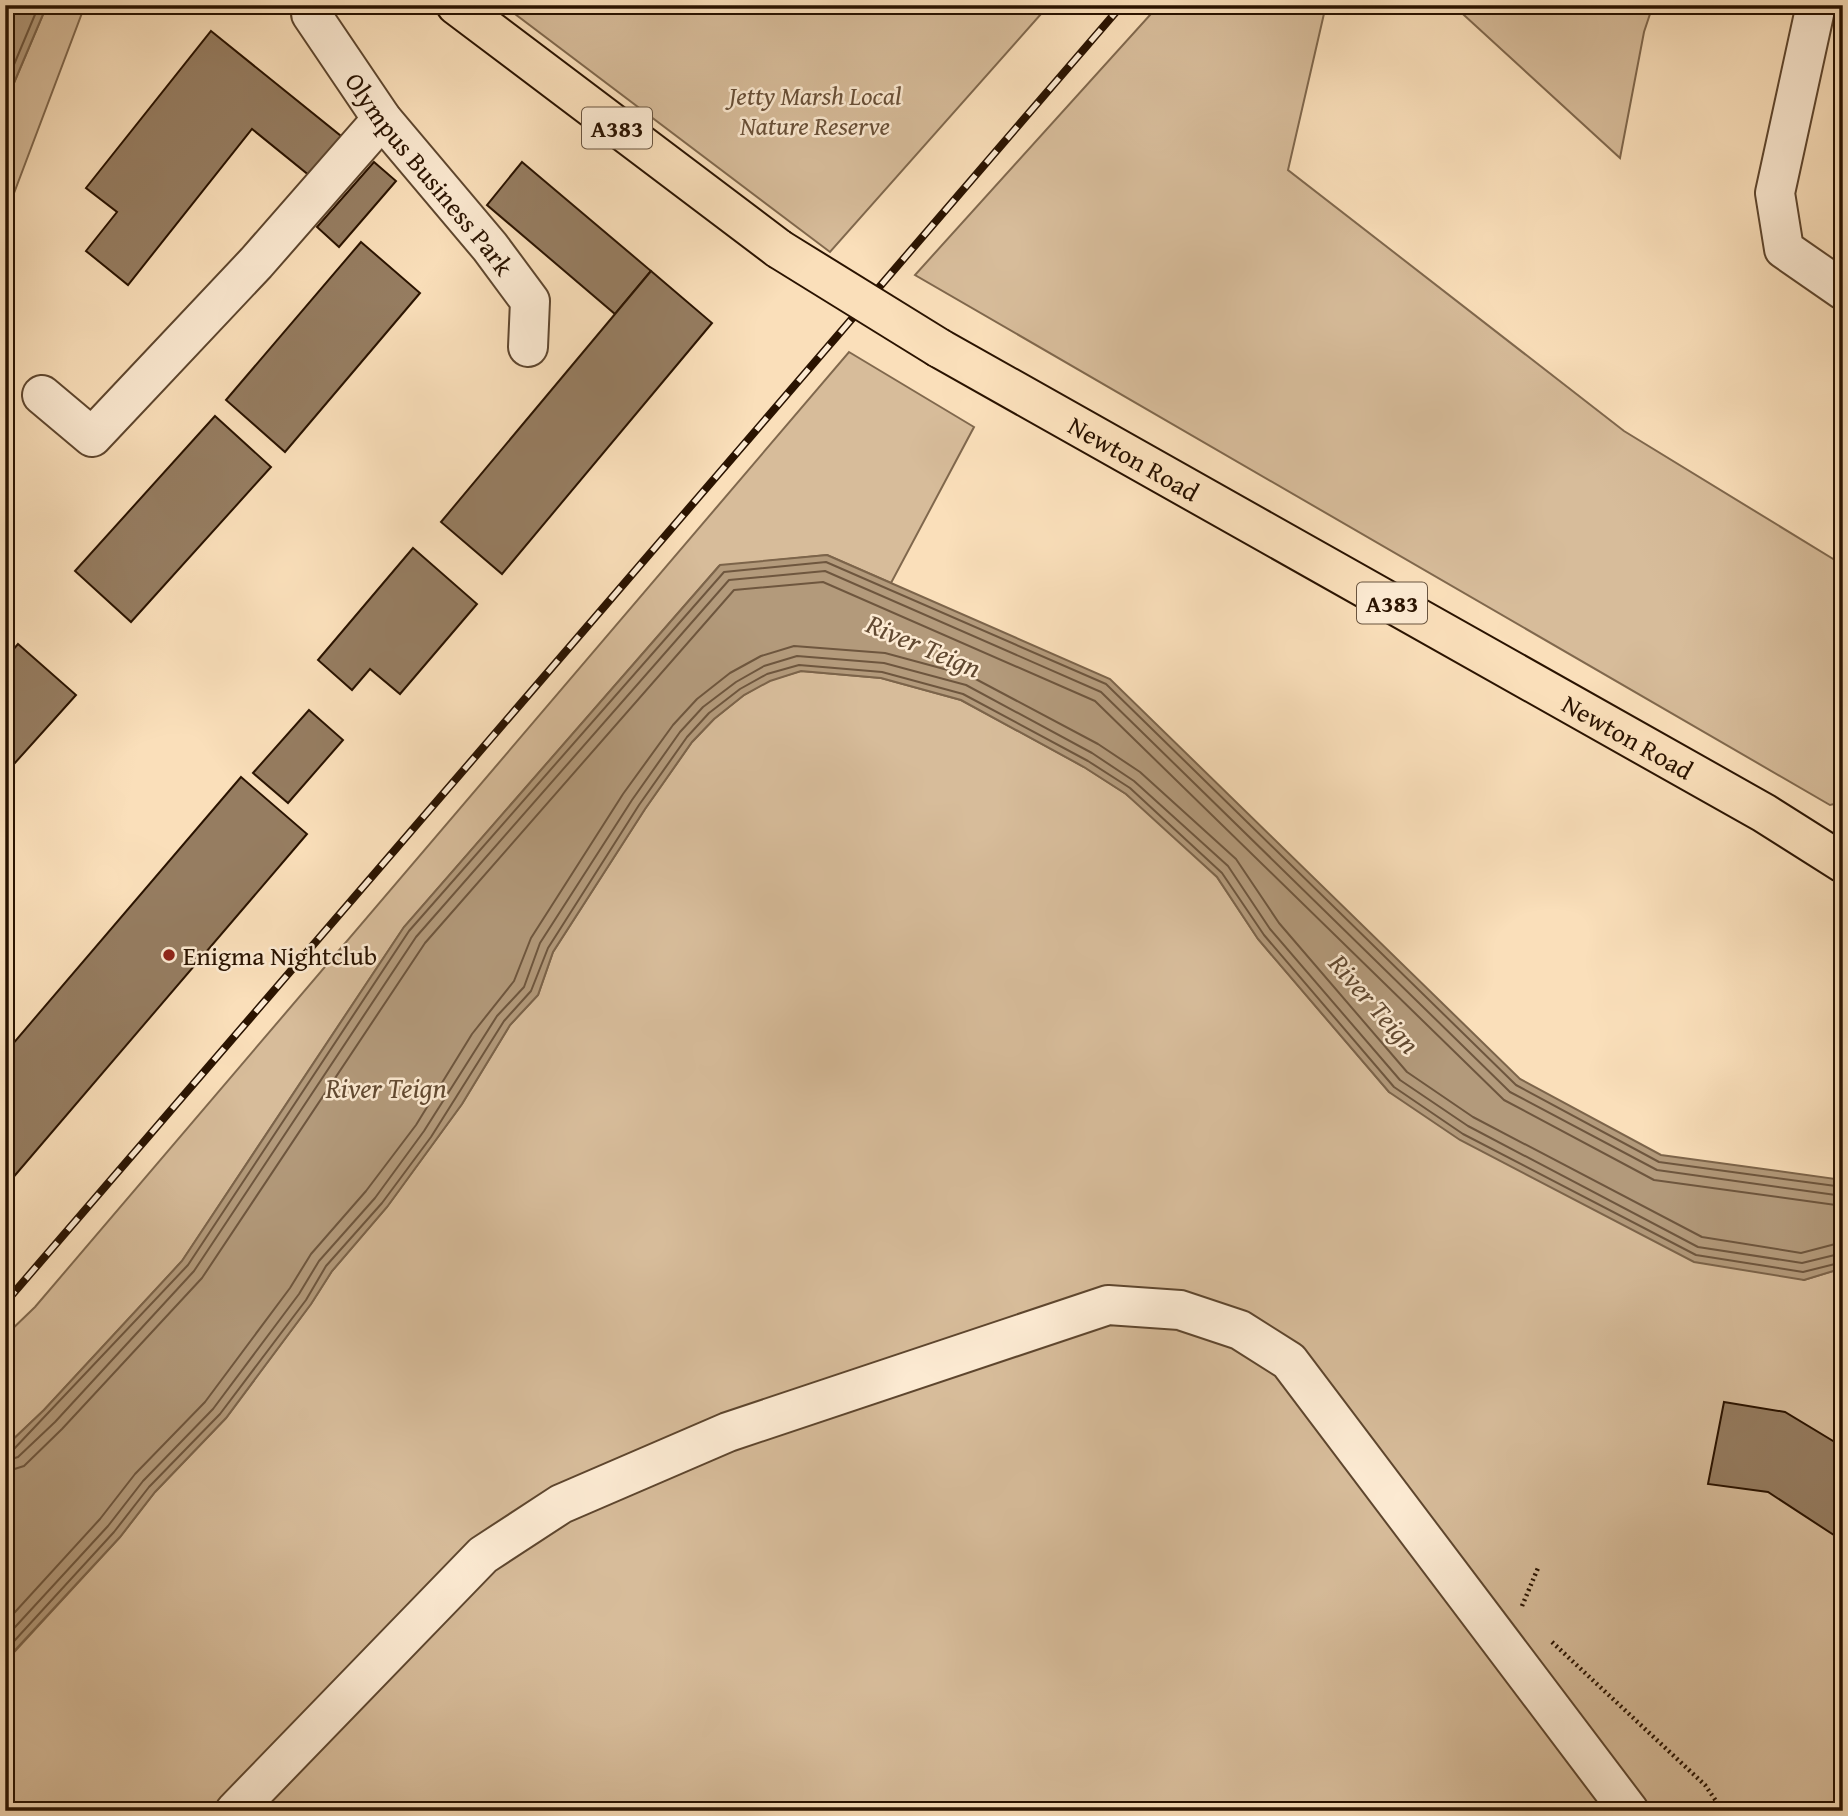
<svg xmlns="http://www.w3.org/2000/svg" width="1848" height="1816" font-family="'Gentium Book Plus',serif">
<rect width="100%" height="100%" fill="#fadfba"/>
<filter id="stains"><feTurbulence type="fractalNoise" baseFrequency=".00286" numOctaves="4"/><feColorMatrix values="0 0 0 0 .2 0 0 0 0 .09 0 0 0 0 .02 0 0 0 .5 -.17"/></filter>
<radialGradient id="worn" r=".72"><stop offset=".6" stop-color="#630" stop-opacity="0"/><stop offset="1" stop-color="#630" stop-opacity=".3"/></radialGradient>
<!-- green -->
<g fill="#d7bc9a" stroke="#80684d" stroke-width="2">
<path d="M47,5H85L5,217V104Z"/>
<path d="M503,5H1049L830,252Z"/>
<path d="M1159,5H1326L1288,170L1624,431L1843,565V802L1830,805L915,275Z"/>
<path d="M1453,5H1653L1644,32L1620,158Z"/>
<path d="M849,352L974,427L891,583L827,555L719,566L404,927L182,1261L44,1410L5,1447V1336L35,1307Z"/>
<path d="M801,671L881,678L961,700L1084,767L1126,794L1161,823L1217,877L1258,939L1389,1092L1804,1280L1843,1268V1811H5V1662L120,1537L155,1492L226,1418L311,1304L332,1271L387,1207L462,1104L510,1025L538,995L553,952L645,809L692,742L714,719L744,695L770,680Z"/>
</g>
<!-- water -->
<g fill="#b39a7b" stroke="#7c644a" stroke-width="2">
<path d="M5,5H47L5,104Z"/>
<path d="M827,555L1110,679L1520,1079L1661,1155L1843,1180V1268L1804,1280L1694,1262L1460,1140L1389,1092L1258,939L1217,877L1126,794L1084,767L961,700L881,678L801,671L770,681L744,695L714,719L692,742L645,809L553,952L538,995L510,1025L462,1104L387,1207L332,1271L311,1304L226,1418L155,1492L120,1537L5,1661V1447L44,1410L182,1261L404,927L720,565Z"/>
</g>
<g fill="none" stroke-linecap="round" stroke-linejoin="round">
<!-- shore -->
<g stroke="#6e563e" stroke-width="2">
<path d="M5,86L39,5"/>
<path d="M5,1452L13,1450L188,1265L409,931L724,572L826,562L1106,684L1516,1085L1659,1162L1843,1187"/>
<path d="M5,1461L18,1457L55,1422L194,1271L416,937L729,580L825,571L1101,692L1510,1092L1657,1170L1843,1196"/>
<path d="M5,1472L24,1466L62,1429L202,1278L425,943L734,590L823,582L1095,701L1504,1100L1654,1180L1843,1206"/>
<path d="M5,1623L100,1519L135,1474L205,1402L290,1288L311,1254L366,1191L416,1125L472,1034L514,981L531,938L623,794L673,725L697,699L730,673L761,656L794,646L885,653L970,676L1098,744L1140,772L1236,859L1279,923L1407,1072L1473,1117L1702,1237L1801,1253L1843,1242"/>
<path d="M5,1638L108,1526L143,1481L213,1409L299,1294L319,1261L375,1198L424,1131L497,1016L524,987L540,943L632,800L680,732L703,707L736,682L764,666L797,656L884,663L966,685L1092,753L1134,781L1228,866L1270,929L1400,1080L1468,1126L1698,1247L1802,1263L1843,1253"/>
<path d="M5,1651L114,1532L149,1487L220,1414L306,1300L326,1266L382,1203L431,1137L504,1021L531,991L548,948L639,805L687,737L709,713L740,689L767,674L799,665L882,672L963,694L1088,761L1130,788L1222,873L1264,935L1394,1087L1463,1134L1696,1255L1803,1272L1843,1262"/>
</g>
</g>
<!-- building -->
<g fill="#967d61" stroke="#2a1300" stroke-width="2">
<path d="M211,31L341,136L310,176L252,129L128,285L86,251L117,212L86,188Z"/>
<path d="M374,162L396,181L339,247L317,227Z"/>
<path d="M522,162L651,271L615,314L487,205Z"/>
<path d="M361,242L420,293L285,452L226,400Z"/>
<path d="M651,271L712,323L502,574L441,522Z"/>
<path d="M215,416L271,467L131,622L75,571Z"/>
<path d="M413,548L477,604L400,694L370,669L352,690L318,660Z"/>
<path d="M18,644L76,695L5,774V659Z"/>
<path d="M309,710L343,740L288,803L253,773Z"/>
<path d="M241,777L307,834L5,1187V1053Z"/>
<path d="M1724,1402L1785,1412L1843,1447V1541L1768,1492L1708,1484Z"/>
<path d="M1843,1545V1568L1835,1558Z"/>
</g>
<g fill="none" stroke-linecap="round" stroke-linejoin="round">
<defs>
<g id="minor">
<path id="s1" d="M317,5L311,14L382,119L490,247L530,301L528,347"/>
<path d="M1816,5L1775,193L1784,249L1843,290"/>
<path d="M42,395L92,437L256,263L382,119"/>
<path d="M235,1811L483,1555L561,1504L728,1432L1108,1305L1180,1310L1240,1330L1289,1361L1629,1811"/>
</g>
<g id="major">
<path d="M456,5L779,249"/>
<path id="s2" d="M939,348L1764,813L1843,863"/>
</g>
</defs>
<!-- minor casing -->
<use href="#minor" stroke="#5e462e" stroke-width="42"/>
<!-- major casing -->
<use href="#major" stroke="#2a1300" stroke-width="42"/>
<!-- path -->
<g stroke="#2a1300" stroke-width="4.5" stroke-dasharray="2 3.5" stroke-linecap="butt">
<path d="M1522,1606L1538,1568"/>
<path d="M1552,1642L1705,1785L1723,1811"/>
</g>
<!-- minor -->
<use href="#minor" stroke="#fcead2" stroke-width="38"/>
<!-- major -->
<use href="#major" stroke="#fadfba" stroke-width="38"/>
<defs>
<path id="rail" d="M5,1303L1122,5"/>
</defs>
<!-- rail casing -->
<use href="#rail" stroke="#2a1300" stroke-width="8"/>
<!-- rail -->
<use href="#rail" stroke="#fcead2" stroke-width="5" stroke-dasharray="16" stroke-linecap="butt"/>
<defs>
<path id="major-bridge" d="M779,249L939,348"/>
</defs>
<!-- major-bridge casing -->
<use href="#major-bridge" stroke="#2a1300" stroke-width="42" stroke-linecap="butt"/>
<!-- major-bridge -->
<use href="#major-bridge" stroke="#fadfba" stroke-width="38"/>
</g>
<!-- markers -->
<circle fill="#8f2418" stroke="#fcead2" stroke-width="2.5" cx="169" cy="955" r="7"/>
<g text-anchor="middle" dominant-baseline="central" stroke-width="5" stroke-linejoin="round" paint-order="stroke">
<!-- shield labels -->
<g fill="#fcead2" stroke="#69543f" stroke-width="2">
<rect x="582" y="107.5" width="70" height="41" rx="5"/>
<rect x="1357" y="582.5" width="70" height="41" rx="5"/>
</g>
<g font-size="24" font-weight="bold" fill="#2a1300">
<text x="617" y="128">A383</text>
<text x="1392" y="603">A383</text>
</g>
<!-- park labels -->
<g font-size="26" font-style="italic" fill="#674e36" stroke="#fcead2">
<text x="815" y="95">Jetty Marsh Local<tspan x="815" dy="30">Nature Reserve</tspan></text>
</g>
<!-- street labels -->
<g font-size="26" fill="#2a1300" stroke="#fcead2">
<text stroke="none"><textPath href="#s1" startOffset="210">Olympus Business Park</textPath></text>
<text stroke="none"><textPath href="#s2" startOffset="224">Newton Road</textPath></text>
<text stroke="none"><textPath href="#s2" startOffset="791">Newton Road</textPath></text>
</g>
<!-- poi labels -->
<g font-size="26" fill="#2a1300" stroke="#fcead2" text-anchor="start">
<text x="183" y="955">Enigma Nightclub</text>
</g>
<!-- water labels -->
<g font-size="28" font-style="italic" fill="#614931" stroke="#fcead2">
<text transform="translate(924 645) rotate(23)">River Teign</text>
<text transform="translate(1375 1003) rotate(49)">River Teign</text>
<text x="386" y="1087">River Teign</text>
</g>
</g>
<!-- margin -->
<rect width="1848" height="1816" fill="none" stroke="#fadfba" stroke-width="28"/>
<rect x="7" y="7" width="1834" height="1802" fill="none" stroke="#2a1300" stroke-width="3.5"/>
<rect x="14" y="14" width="1820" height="1788" fill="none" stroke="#2a1300" stroke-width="2"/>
<rect width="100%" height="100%" filter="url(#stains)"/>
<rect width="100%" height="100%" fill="url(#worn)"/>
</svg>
